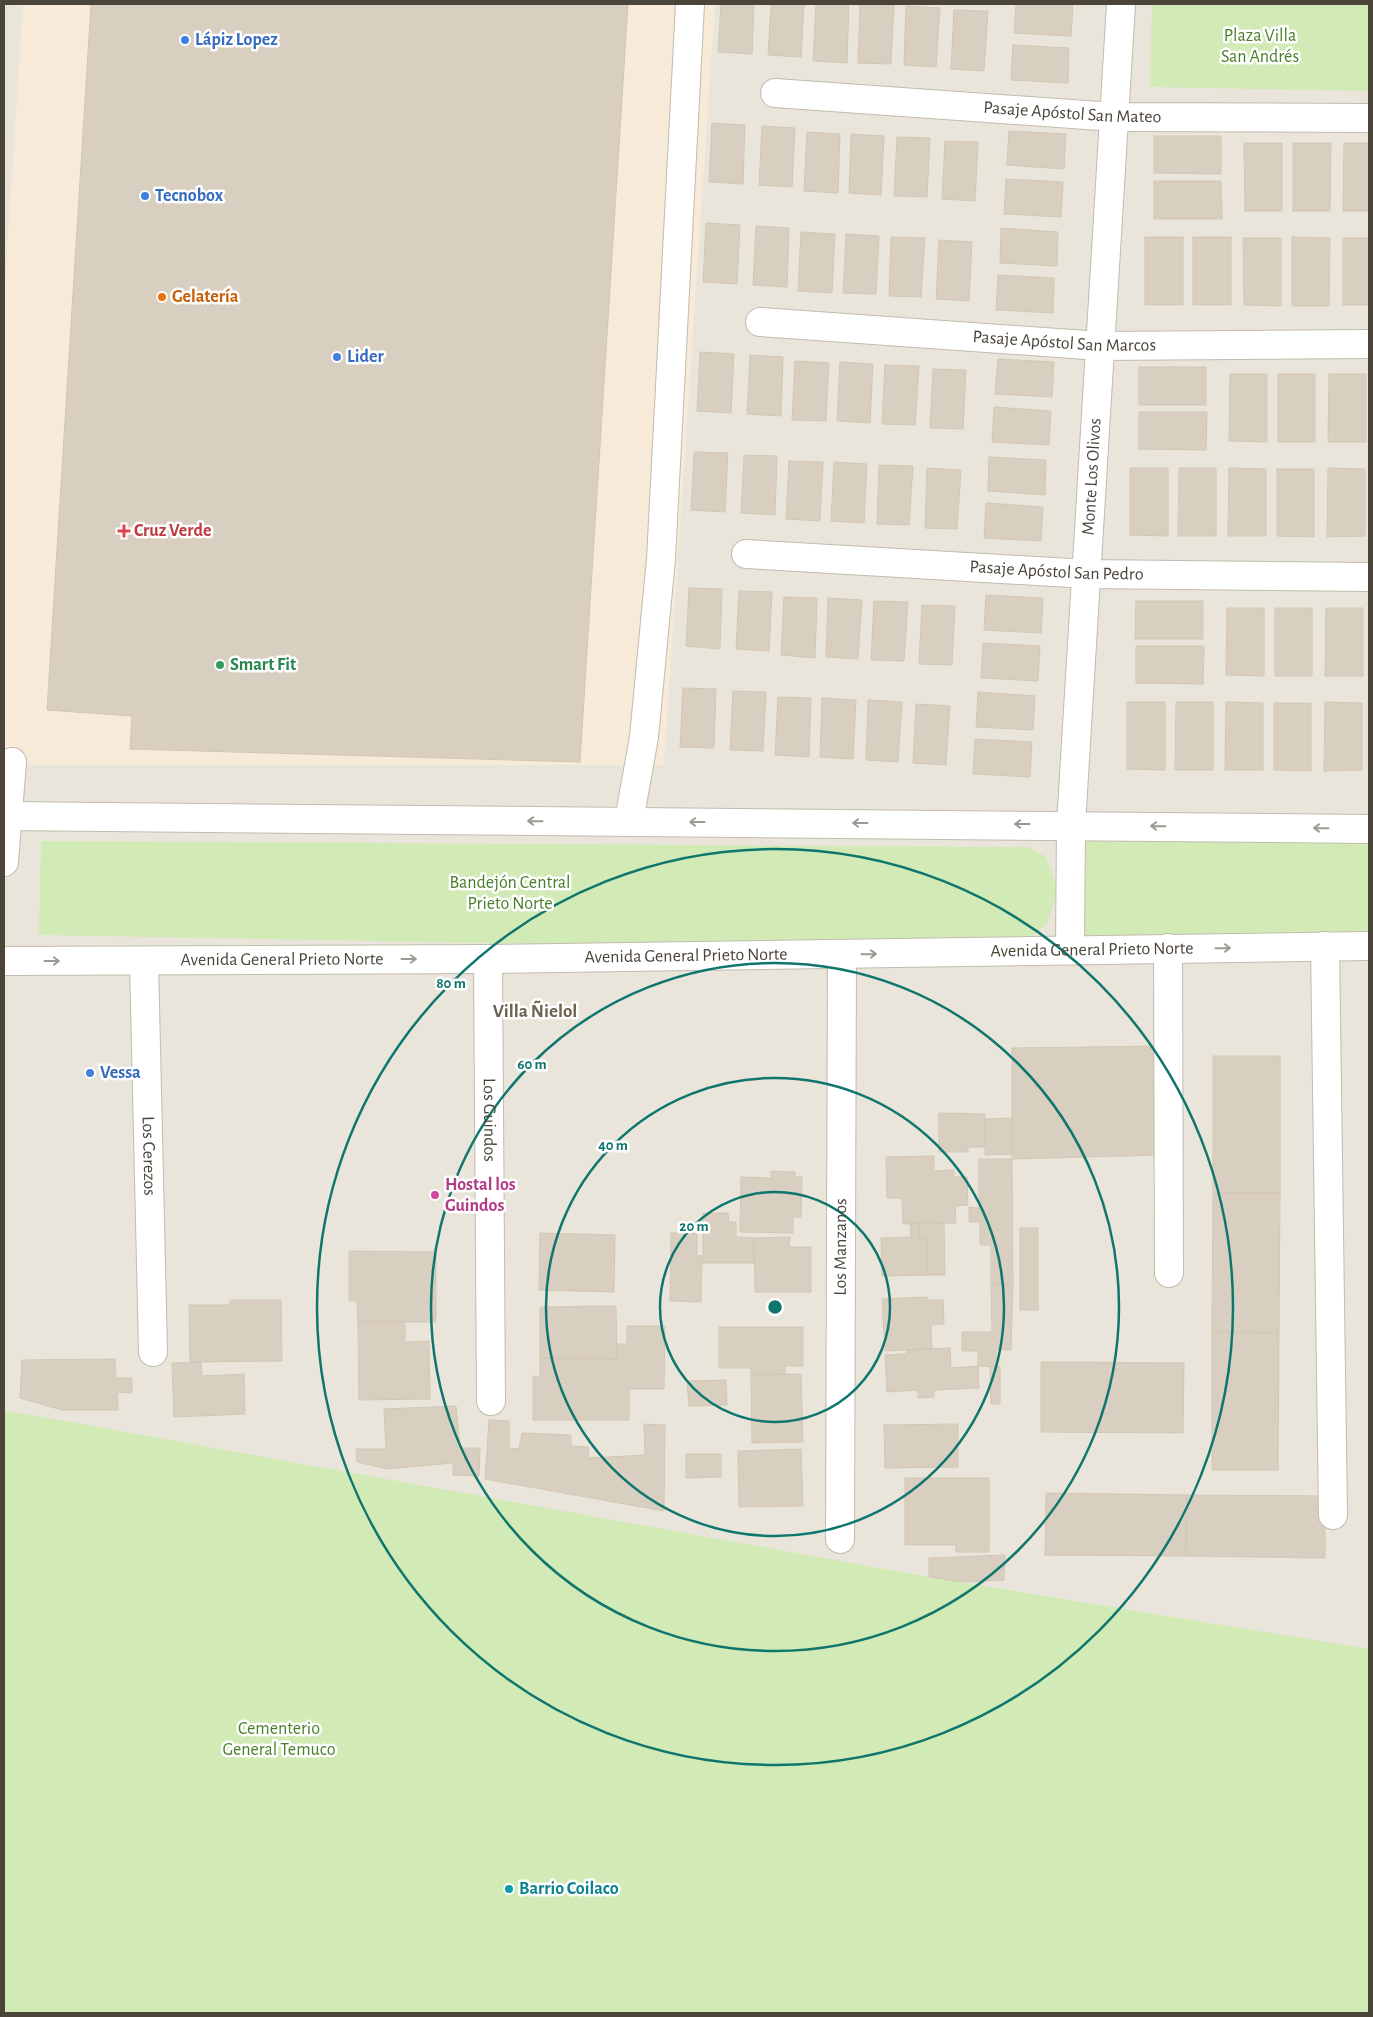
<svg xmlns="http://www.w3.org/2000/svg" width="1373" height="2017" font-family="'Alegreya Sans',sans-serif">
<rect width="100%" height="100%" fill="#f6f3ec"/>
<!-- residential -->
<rect fill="#eae5da" x="4" y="4" width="1365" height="2009"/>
<!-- commercial -->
<path fill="#f7ead8" d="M23,4H715L664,765H4V299Z"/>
<!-- green -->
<g fill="#d2eab5">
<path d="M1152,4H1369V91L1150,87Z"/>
<path d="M1083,836L1369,840V935L1081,938Z"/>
<path d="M41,841L1029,847L1046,857L1058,890L1047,923L1027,940L545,944L39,935Z"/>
<path d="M4,1410L929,1577L1369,1649V2013H4Z"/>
</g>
<!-- building -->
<g fill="#d8cfc1" stroke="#d3c7b4">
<path d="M91,4H628L580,762L130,749L132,716L47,710Z"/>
<path d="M721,4H754L752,54L718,52Z"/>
<path d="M771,4H804L801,57L768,55Z"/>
<path d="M816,4H849L847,63L813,61Z"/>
<path d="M860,4L894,5L891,64L858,63Z"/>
<path d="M1016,4H1073L1071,36L1014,33Z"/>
<path d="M906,6L940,8L936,67L904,65Z"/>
<path d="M954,10L988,11L984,71L951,69Z"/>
<path d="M1013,45L1069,48L1068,83L1011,80Z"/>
<path d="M712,123L745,125L743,184L709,182Z"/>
<path d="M762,126L795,128L792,187L759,185Z"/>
<path d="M1009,131L1066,134L1064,169L1007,165Z"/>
<path d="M807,132L840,134L838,193L804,191Z"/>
<path d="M851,134L884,136L881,195L849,193Z"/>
<path d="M1154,136H1221V174L1154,173Z"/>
<path d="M897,137L930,138L927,197L894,196Z"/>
<path d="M945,141L978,142L975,201L942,199Z"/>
<path d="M1244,143H1282V211H1245Z"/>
<path d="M1293,143H1331L1330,211H1293Z"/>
<path d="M1344,143H1369V211H1343Z"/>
<path d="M1006,179L1063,182L1061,217L1004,214Z"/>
<path d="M1154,181H1221L1222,219H1154Z"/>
<path d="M706,223L740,225L737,284L703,282Z"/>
<path d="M756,226L789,228L787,287L753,285Z"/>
<path d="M1001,228L1058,232L1057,266L1000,263Z"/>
<path d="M801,232L835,234L832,293L798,291Z"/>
<path d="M846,234L879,236L876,294L843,293Z"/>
<path d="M891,237L925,238L921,297L889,296Z"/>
<rect x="1145" y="237" width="38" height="68"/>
<rect x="1193" y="237" width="38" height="68"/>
<path d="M1292,237L1330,238L1329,306H1292Z"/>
<path d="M1243,238H1281V306L1244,305Z"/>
<rect x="1343" y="238" width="26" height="67"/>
<path d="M939,240L972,242L969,301L936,299Z"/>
<path d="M998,275L1054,278L1053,313L996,310Z"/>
<path d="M700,352L734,354L731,413L697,411Z"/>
<path d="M750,355L783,357L781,416L747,414Z"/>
<path d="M998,359L1054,362L1052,397L995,394Z"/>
<path d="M795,361L829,363L826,421L792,420Z"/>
<path d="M840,362L873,364L870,423L837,421Z"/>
<path d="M885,365L919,366L915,425L882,424Z"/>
<rect x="1139" y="367" width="67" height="38"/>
<path d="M933,369L966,370L963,429L930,428Z"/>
<path d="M1230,374H1267V442L1229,441Z"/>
<rect x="1278" y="374" width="37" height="68"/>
<path d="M1329,374H1366V442H1328Z"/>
<path d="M994,407L1051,411L1049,445L992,442Z"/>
<path d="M1139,412H1207L1206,450L1139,449Z"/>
<path d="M694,452L728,453L725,512L691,510Z"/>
<path d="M744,455L777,456L775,515L741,513Z"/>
<path d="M989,457L1046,460L1045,495L988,491Z"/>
<path d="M789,461L823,462L820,521L786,519Z"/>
<path d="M834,462L867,464L864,523L831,521Z"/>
<path d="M879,465L913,466L909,525L877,524Z"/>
<path d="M927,468L961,470L957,529L925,528Z"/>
<path d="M1130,468H1168V536L1130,535Z"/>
<path d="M1179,468H1216V536H1178Z"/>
<path d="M1229,468L1266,469V536H1228Z"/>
<path d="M1328,468L1365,469V536L1327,537Z"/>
<path d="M1277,469H1314V537L1277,536Z"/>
<path d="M986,503L1043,507L1041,541L984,538Z"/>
<path d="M689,588L722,589L720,649L686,646Z"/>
<path d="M739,591L772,592L769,651L736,649Z"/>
<path d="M986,595L1043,598L1041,633L984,630Z"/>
<path d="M784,597L817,598L815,658L781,655Z"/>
<path d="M828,598L862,600L858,659L826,657Z"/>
<path d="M874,601L908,602L904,661L871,660Z"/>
<path d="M1136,601H1203V639H1135Z"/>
<path d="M922,605L955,606L952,665L919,664Z"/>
<path d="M1227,608H1264V676L1226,675Z"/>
<rect x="1275" y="608" width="37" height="68"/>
<path d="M1326,608H1363V676H1325Z"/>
<path d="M983,643L1040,646L1038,681L981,678Z"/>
<path d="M1136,646H1204L1203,684L1136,683Z"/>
<path d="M683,688L716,689L714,748L680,747Z"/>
<path d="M733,691L766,692L763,751L730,750Z"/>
<path d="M978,692L1035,696L1033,730L976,727Z"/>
<path d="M778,697L811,698L809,757L775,755Z"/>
<path d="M822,698L856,700L853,759L820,757Z"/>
<path d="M868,700L902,702L898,762L866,760Z"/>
<path d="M1127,702H1165V770L1127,769Z"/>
<path d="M1176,702H1213V770H1175Z"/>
<path d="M1226,702L1263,703V770H1225Z"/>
<path d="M1325,702L1362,703V770L1324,771Z"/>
<path d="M1274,703H1311V771L1274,770Z"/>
<path d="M916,704L950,706L946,765L913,763Z"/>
<path d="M975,739L1032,742L1030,777L973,774Z"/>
<path d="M1159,1046L1161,1155L1012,1159V1048Z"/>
<rect x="1213" y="1056" width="67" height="137"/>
<path d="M939,1113L985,1114V1147H968V1152H939Z"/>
<path d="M1012,1118V1154L985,1155V1119Z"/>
<path d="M934,1156V1171L954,1170V1177H967L968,1205L955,1206L956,1223L903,1224L902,1198H887L886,1157Z"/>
<path d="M979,1159H1012L1013,1284H991V1245H980V1222H969V1207L979,1208Z"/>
<path d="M771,1171L795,1172V1177H802L801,1217H793V1233L740,1232L741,1177L771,1178Z"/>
<path d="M1213,1193H1280L1279,1333L1212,1332Z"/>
<path d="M703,1213H728L729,1222H736V1237L754,1238V1263H703Z"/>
<path d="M910,1223H919L920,1238H927L928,1275L882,1276L881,1238L911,1237Z"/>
<path d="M919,1223H944L945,1275H928L927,1238H920Z"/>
<rect x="1020" y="1228" width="18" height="82"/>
<path d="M540,1233L615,1235L614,1292L539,1290Z"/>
<path d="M671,1233H697V1255L702,1256L701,1302L670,1301Z"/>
<path d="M790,1237L789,1247H811V1292H755L754,1238Z"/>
<path d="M349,1251L436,1252V1322H358L357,1301H349Z"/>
<path d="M991,1284H1013L1011,1350L996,1349V1367L978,1366V1351H962V1332H992Z"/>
<path d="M927,1297V1300H943L944,1324L931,1325L932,1349L885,1351L882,1299Z"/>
<path d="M230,1300H281L282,1361L190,1362L189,1305H229Z"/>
<path d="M616,1306L617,1359L540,1358V1307Z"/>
<path d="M358,1322H405V1342L429,1341L430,1399L359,1400Z"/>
<path d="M627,1326H665L664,1389H629V1420H533V1376L540,1377V1358L617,1359L616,1344H627Z"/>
<path d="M719,1327H803V1366H785V1374L751,1375V1368H719Z"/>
<path d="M1212,1332L1279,1333L1278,1470H1212Z"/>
<path d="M950,1348L951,1368L978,1366L979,1388L934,1390V1397L918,1398V1390L887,1392L885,1355L906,1354L907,1350Z"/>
<path d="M115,1359L116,1378H132V1393L117,1392L118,1410H62L20,1398L22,1360Z"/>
<path d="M201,1362L202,1376L244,1374L245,1414L174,1417L172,1363Z"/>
<path d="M1041,1362L1184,1363L1183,1433L1041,1432Z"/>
<path d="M1000,1366V1404H991L990,1367Z"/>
<path d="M801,1374L803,1442L752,1443L751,1375Z"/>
<path d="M726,1380L727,1405L689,1406L687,1381Z"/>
<path d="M456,1406L460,1448H480L479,1476L453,1475V1463L387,1469L357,1462L356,1449H386L384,1409Z"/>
<path d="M489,1420L509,1421V1448L519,1449L522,1433L571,1435V1446L588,1447L589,1458L645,1455L644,1424L665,1425L664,1511L485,1479Z"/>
<path d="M958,1424V1467L885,1468L884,1425Z"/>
<path d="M801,1449L803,1506L739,1507L738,1451Z"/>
<path d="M686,1454H721V1477L686,1478Z"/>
<path d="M905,1478H989V1552H956V1545H905Z"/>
<path d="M1046,1493L1187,1495L1186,1556L1045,1555Z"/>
<path d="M1187,1495L1325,1496V1558L1186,1556Z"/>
<path d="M1005,1555L1004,1580L963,1582L929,1577V1558Z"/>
</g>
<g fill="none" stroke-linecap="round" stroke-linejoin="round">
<defs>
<g id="minor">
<path id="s1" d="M775,93L1114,117L1369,118"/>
<path id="s2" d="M760,322L1100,346L1369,344"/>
<path id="s3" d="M746,554L1087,574L1369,577"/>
<path d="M4,816L1369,829"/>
<path d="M629,821L644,737L661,559L690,4"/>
<path d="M4,862L12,762"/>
<path d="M1325,946L1333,1515"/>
<path d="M1168,948L1169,1273"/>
<path id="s4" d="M1070,950L1071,825L1121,4"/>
<path id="s5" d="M488,959L491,1401"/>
<path id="s6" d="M4,961L488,959L1369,946"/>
<path id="s7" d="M144,961L153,1352"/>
<path id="s8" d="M840,1539L842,955"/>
</g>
</defs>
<!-- minor casing -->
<use href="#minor" stroke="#c2bbae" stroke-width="30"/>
<!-- minor -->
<use href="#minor" stroke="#fff" stroke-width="28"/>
</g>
<!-- one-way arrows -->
<defs><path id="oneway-shaft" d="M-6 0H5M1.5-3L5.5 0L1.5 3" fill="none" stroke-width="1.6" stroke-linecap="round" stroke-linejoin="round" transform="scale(1.25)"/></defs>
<g stroke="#9c9892">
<use href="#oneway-shaft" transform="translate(535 821) rotate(-179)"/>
<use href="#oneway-shaft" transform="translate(697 822) rotate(-180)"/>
<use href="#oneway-shaft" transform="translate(860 823) rotate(-180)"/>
<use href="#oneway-shaft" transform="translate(1022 824) rotate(-180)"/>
<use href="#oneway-shaft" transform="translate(1158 826) rotate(-179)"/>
<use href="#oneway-shaft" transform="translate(1321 828) rotate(-179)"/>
<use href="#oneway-shaft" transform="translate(1223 948) rotate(-1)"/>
<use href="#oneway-shaft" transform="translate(869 954) rotate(-1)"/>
<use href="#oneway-shaft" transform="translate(409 959)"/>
<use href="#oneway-shaft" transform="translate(52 961)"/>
</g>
<!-- distance rings -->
<g fill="none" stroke="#0f766e" stroke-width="2.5">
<circle cx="775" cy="1307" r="115"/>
<circle cx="775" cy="1307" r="229"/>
<circle cx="775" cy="1307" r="344"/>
<circle cx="775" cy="1307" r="458"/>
</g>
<!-- markers -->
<g fill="#3f7fe0" stroke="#fff" stroke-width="2">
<circle cx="185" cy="40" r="5"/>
<circle cx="145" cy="196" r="5"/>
<circle cx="337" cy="357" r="5"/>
<circle cx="90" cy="1073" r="5"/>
</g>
<circle fill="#e8710a" stroke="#fff" stroke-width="2" cx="162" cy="297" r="5"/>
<path fill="#e0444e" stroke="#fff" stroke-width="2" d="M121.5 523.5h5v5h5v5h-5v5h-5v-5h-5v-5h5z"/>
<circle fill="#2e9e5b" stroke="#fff" stroke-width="2" cx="220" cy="665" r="5"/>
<circle fill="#d1479c" stroke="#fff" stroke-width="2" cx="435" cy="1195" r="5"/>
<circle fill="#0f9aa8" stroke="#fff" stroke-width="2" cx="509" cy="1889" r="5"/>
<g text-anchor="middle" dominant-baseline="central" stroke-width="5" stroke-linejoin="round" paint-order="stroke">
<!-- park labels -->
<g font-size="18" fill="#4a7f2a" stroke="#fff">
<text x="1260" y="36">Plaza Villa<tspan x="1260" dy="21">San Andrés</tspan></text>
<text x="510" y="883">Bandejón Central<tspan x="510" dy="21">Prieto Norte</tspan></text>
<text x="279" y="1729">Cementerio<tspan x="279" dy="21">General Temuco</tspan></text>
</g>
<!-- shop labels -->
<g font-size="18" font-weight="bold" fill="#366cbe" stroke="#fff" text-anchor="start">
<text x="195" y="40">Lápiz Lopez</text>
<text x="155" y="196">Tecnobox</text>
<text x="347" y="357">Lider</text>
<text x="100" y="1073">Vessa</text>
</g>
<!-- street labels -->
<g font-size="18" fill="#4b4439" stroke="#fff">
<text stroke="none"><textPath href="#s1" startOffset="298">Pasaje Apóstol San Mateo</textPath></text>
<text stroke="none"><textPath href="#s2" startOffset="305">Pasaje Apóstol San Marcos</textPath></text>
<text stroke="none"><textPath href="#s4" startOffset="474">Monte Los Olivos</textPath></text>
<text stroke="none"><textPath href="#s3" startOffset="311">Pasaje Apóstol San Pedro</textPath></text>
<text stroke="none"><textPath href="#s6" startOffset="1088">Avenida General Prieto Norte</textPath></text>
<text stroke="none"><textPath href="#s6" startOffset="682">Avenida General Prieto Norte</textPath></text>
<text stroke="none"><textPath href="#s6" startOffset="278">Avenida General Prieto Norte</textPath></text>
<text stroke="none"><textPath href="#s5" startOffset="161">Los Guindos</textPath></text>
<text stroke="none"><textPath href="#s7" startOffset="195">Los Cerezos</textPath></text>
<text stroke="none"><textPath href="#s8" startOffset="292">Los Manzanos</textPath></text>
</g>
<!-- food labels -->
<g font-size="18" font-weight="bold" fill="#c56008" stroke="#fff" text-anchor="start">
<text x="172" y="297">Gelatería</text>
</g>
<!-- health labels -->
<g font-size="18" font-weight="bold" fill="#be3a42" stroke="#fff" text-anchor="start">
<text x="134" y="531">Cruz Verde</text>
</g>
<!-- leisure labels -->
<g font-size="18" font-weight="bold" fill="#27864d" stroke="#fff" text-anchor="start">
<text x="230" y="665">Smart Fit</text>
</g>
<!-- hotel labels -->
<g font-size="18" font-weight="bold" fill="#b23c85" stroke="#fff" text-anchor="start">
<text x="445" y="1185">Hostal los<tspan x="445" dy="21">Guindos</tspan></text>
</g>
<!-- culture labels -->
<g font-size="18" font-weight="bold" fill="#0d838f" stroke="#fff" text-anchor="start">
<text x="519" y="1889">Barrio Coilaco</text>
</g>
<!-- neighbourhood labels -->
<g font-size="19" font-weight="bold" fill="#6e6250" stroke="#fff">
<text x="535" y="1011">Villa Ñielol</text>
</g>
</g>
<circle cx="775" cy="1307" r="8" fill="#0f766e" stroke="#fff" stroke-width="2.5"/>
<g font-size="15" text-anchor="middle" font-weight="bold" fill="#0f766e" stroke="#fff" stroke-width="5" stroke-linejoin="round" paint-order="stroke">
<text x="451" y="988">80 m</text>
<text x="532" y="1069">60 m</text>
<text x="613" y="1150">40 m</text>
<text x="694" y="1231">20 m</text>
</g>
<!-- border -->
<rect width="1373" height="2017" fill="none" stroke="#4b4439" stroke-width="10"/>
</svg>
